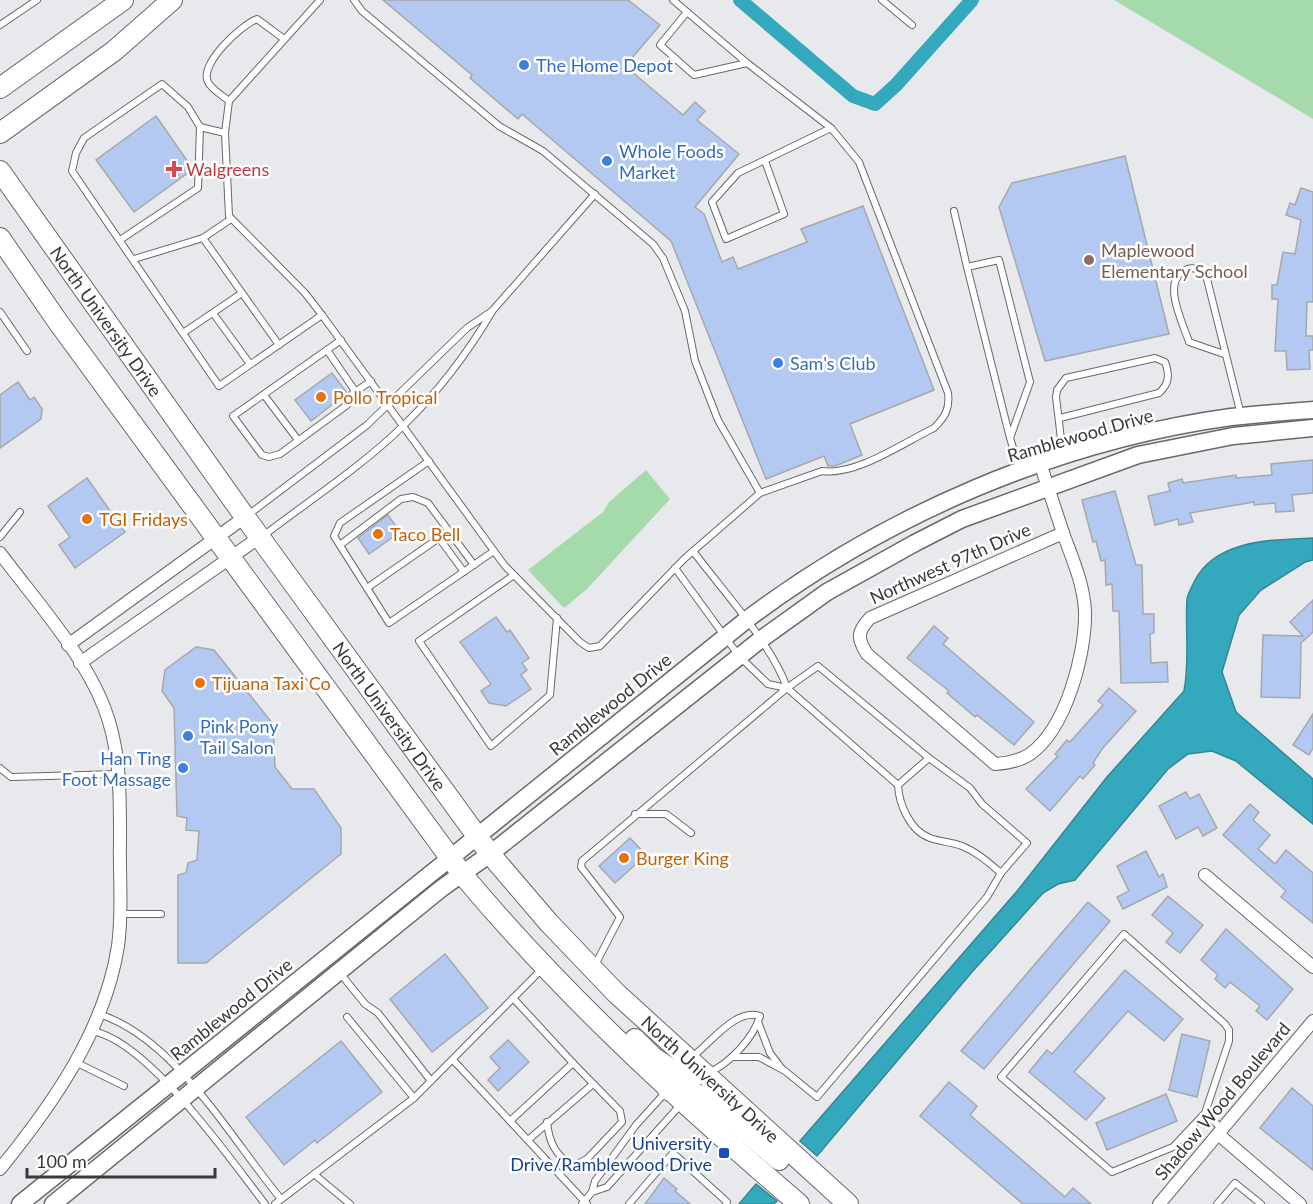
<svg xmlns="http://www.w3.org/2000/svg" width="1313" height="1204" font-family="Lato,sans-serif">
<rect width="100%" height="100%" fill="#e7e9ec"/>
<!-- green -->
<g fill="#a5dbab">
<path d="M1114,0H1313V119L1310,117Z"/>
<path d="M646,470L670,499L587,589L564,608L528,570L603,512L609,502Z"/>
</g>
<!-- water -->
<g fill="#34a8bc" stroke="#358795" stroke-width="1.5">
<path d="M1313,538V560L1305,562L1261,590L1239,615L1222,672L1236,712L1313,779V824L1236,761L1212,751L1188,754L1168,769L1075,880L1058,884L1043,893L972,972L817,1156L800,1141L1018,890L1107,777L1184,691C1190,660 1185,630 1187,599C1188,593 1192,587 1194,582C1215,539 1272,540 1313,538Z"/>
<path d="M756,1184L777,1201L774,1204H739Z"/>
</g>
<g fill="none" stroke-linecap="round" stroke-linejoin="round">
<!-- canal -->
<path stroke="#34a8bc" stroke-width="14" d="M740,0L853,96L875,104L896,85L972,0"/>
</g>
<!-- building -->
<g fill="#b3c9f2" stroke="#a6a8ac" stroke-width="1.5">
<path d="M383,0H628L660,25L625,66L683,115L695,102L705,111L697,120L739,154L695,207L704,214L722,262L733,257L738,269L807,242L801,229L863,206L934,390L850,424L862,455L835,466H828L824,456L766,479L671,241L522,114L518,119L470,78L472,75Z"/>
<path d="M156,116L193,169L134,212L96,160Z"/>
<path d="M1125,156L1169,334L1045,361L999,207L1012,183Z"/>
<path d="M1301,188L1313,192V302H1307L1306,336H1313V350H1309L1310,369L1287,370L1286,351H1275L1278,299H1272V285H1277L1283,252L1295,254L1301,220L1286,215L1290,203L1295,205Z"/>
<path d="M332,373L347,393L311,421L295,400Z"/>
<path d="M18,382L30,400L34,397L42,409L41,419L0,448V395Z"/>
<path d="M1313,460V493L1292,495L1294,511L1276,512L1275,503L1254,505V502L1190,513L1193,522L1179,525L1178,519L1155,525L1148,496L1170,491L1168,483L1182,479L1183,483L1236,475V478L1272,475L1271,464Z"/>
<path d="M87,478L125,532L75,568L59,545L70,537L48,506Z"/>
<path d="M1115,491L1136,565H1142L1143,614H1154V633L1150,634L1151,663L1167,662L1168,682L1121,683L1119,611H1113L1112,584L1106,585L1105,560L1101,561L1096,541L1093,542L1082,500Z"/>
<path d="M388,515L400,532L369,554L358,538Z"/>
<path d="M1313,600V632L1301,643L1300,698L1261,697L1263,635L1303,636L1290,622Z"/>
<path d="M496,617L507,632L510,630L529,658L522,663L527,670L521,675L531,689L506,706L489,703L481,691L491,684L460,642Z"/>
<path d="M934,626L948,638L943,644L1034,722L1014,745L977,715L975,717L947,693L949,691L907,658Z"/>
<path d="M196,647L214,650L273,724L275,767L292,789H314L341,828V854L206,963H178V875L186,873L188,863L197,860L199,831L186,830L187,818L177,816L174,708L162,691L165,670Z"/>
<path d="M1109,688L1136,711L1102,749L1093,763L1095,765L1083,779L1080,776L1050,811L1026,789L1058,756L1055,754L1067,740L1070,742L1103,705L1098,701Z"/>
<path d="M1313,714V748L1309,755L1293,745Z"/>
<path d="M1186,792L1190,799L1199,794L1217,828L1203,836L1198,827L1176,839L1159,806Z"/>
<path d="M1250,804L1259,812L1253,820L1270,835L1258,849L1275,864L1286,850L1313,873V923L1281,897L1286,891L1223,835Z"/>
<path d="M630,838L646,855L615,883L599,866Z"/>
<path d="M1146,851L1159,877L1163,874L1167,887L1123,909L1117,897L1129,891L1117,866Z"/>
<path d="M1168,896L1203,925L1180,953L1166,942L1173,933L1152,915Z"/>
<path d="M1088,902L1110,921L984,1069L961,1051Z"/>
<path d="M1226,929L1293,989L1267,1020L1256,1011L1260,1006L1230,982L1225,988L1215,979L1218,975L1201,960Z"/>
<path d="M445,954L488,1008L432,1052L390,999Z"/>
<path d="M1125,970L1183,1019L1164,1041L1128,1011L1074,1072L1105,1098L1086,1120L1029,1072L1047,1050L1052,1054Z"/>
<path d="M1182,1034L1210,1041L1197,1097L1169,1090Z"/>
<path d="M508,1040L529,1062L498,1091L488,1080L500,1068L490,1057Z"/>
<path d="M341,1041L382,1092L317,1143L315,1140L284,1165L246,1117Z"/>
<path d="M949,1082L977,1106L970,1115L1065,1197L1073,1188L1091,1204H1023L920,1116Z"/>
<path d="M1292,1088L1313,1106V1170L1260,1128Z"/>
<path d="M1166,1094L1177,1121L1107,1150L1096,1123Z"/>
<path d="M664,1178L677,1189L675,1191L690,1204H645Z"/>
</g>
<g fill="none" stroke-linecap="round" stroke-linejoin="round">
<defs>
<g id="service">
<path d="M320,0L229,101L225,133L229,216L305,293L322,315L505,566L580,642L589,648L600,646L684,559L760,493L718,420L695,361L685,311L663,258L653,244L543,151L499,126L362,11L354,0"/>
<path d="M673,0L687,12"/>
<path d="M882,0L912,25"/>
<path d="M0,25L37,0"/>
<path d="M747,63L694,75L660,45L687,12L747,63L831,128"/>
<path d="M229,101C222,95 212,90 208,82C199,64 241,25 257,19L284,39"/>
<path d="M225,133L200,127L188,107L162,84L84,138L76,153L72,171L219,386L322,315"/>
<path d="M954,211L967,267"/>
<path d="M203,238L279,345"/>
<path d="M120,240L198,188L200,127"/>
<path d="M134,259L203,238L231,219"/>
<path d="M0,312L27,351"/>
<path d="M213,313L250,364"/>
<path d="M183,333L242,293"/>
<path d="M341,340L233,416L262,455L269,457L280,454L347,405L352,394L371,381"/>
<path d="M327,350L355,391"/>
<path d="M1224,354L1189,342C1183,323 1161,282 1185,270C1193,266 1201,270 1206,275L1241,415"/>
<path d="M264,395L298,440"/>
<path d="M1060,418L1159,393C1169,384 1170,375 1165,362L1155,358L1066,378L1057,390L1056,397L1063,456"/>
<path d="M1010,438L967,267L999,260L1030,382L1010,438L1020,471"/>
<path d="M429,461L340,523L334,536L389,623L494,551"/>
<path d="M760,493L822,471C856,476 903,443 934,428C945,417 950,409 948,393L859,162L831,128L738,173L712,202L726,239L784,214L765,161"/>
<path d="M248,515L367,425L467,328L492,311"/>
<path d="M263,536C310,500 361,467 403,426C437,393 469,351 493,310L595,194"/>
<path d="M0,537L20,512"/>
<path d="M340,545L401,499L413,497L428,503L474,565"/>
<path d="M693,551C722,590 772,644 787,688"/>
<path d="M514,575L419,641L491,746L550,695L557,618"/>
<path d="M367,588L439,538L464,572"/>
<path d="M0,768L11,777L119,774"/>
<path d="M898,785L929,758"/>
<path d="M635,814H666L691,833"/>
<path d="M120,914H161"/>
<path d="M594,967L620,917L581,867L582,861L787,688L818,666L929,758L970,788L982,804L1027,843L1001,873C989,863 977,852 962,846C952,842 941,842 930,838C910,831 899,804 898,785L787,688L768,684L739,656L675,568"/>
<path d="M340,973L365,1004L378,1013L431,1081"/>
<path d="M513,998L573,1063"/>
<path d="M99,1014C176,1039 231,1139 281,1199"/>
<path d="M347,1017L414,1098"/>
<path d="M758,1022L770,1053L782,1069"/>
<path d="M91,1031C146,1038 231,1160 265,1204"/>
<path d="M692,1057C711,1043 735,1008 760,1016C753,1039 729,1064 708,1073"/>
<path d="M732,1057H759L785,1071L817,1097L987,897L1001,873"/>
<path d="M453,1060L510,1121L573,1063L620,1111L622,1122L587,1159L573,1166C555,1155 549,1142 547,1122"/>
<path d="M75,1062L124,1086"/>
<path d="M1205,1113L1173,1147L1112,1172L1001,1077L1124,934L1225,1024L1229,1030V1041L1205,1113L1222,1129"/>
<path d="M510,1121L587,1204"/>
<path d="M528,1140L593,1084"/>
<path d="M314,1174L350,1204"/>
<path d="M592,1192L607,1187L682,1103"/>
<path d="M275,1204L414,1098L543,968"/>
<path d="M582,1204L592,1192L595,1181L636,1125L665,1093"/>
<path d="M629,1204L673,1153L727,1202L726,1204"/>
<path d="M1217,1204L1235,1183L1261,1204"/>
</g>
<g id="minor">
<path d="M1040,463L1063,533"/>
<path d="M1063,533C1072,558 1084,584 1085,612C1086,653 1066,729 1030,754C1020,761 1008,763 995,764L867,654C857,638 857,632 870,618Z"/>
<path d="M0,553C35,600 83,653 104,707C121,750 120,796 120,842C119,876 123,912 118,946C105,1030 53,1104 0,1169"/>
<path d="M68,645L245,517"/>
<path d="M80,663L260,537"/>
<path d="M1205,875L1313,967"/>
<path d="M1218,1134L1300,1204"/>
<path d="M1159,1204L1313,1021"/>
</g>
<g id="tertiary">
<path d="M20,1204L745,621C885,515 1057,441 1231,417C1258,414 1286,412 1313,410"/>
<path d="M53,1204L442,888L490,854L760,640L827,592L915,543L962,519L1138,455L1233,436L1313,428"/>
</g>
<g id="primary">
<path d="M0,88L123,0"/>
<path d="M0,133L114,51L172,0"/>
<path id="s1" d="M0,171L245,517L490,854L549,923L616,993L848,1204"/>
<path d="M0,238L58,322L462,874C563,995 679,1101 799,1204"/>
<path d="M635,1039L653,1057L680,1075L704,1074"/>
<path d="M668,1090L677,1087L705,1097L779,1160"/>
</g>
</defs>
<!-- service casing -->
<use href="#service" stroke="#67696c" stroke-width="8"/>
<!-- minor casing -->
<use href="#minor" stroke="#67696c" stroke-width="14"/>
<!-- tertiary casing -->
<use href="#tertiary" stroke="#67696c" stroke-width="19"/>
<!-- primary casing -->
<use href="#primary" stroke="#67696c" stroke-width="22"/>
<!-- service -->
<use href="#service" stroke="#fff" stroke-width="6"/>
<!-- minor -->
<use href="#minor" stroke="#fff" stroke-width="12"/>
<!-- tertiary -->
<use href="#tertiary" stroke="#fff" stroke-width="16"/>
<!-- primary -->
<use href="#primary" stroke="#fff" stroke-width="20"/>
</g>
<!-- markers -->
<g fill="#3f7fe0" stroke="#fff" stroke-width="2">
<circle cx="524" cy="65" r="6"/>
<circle cx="607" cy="161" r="6"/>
<circle cx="778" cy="363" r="6"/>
<circle cx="188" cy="736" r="6"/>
<circle cx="183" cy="768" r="6"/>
</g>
<path fill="#e0444e" stroke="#fff" stroke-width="2" d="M171 160h6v6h6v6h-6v6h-6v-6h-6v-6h6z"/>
<circle fill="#8d6e63" stroke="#fff" stroke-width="2" cx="1089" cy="260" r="6"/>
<g fill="#e8710a" stroke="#fff" stroke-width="2">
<circle cx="321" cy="397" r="6"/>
<circle cx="87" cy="519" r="6"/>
<circle cx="378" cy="534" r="6"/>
<circle cx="200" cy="683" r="6"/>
<circle cx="624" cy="858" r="6"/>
</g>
<rect fill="#1a4fb4" stroke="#fff" stroke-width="2" x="718" y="1147" width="12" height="12" rx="3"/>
<g text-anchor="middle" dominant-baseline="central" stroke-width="5" stroke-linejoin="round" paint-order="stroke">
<!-- shop labels -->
<g font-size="18" fill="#366cbe" stroke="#fff" text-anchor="start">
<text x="536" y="65">The Home Depot</text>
<text x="619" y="151">Whole Foods<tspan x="619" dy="21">Market</tspan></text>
<text x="790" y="363">Sam's Club</text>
<text x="200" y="726">Pink Pony<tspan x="200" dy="21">Tail Salon</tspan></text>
<text x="171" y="758" text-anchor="end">Han Ting<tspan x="171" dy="21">Foot Massage</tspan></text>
</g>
<!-- health labels -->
<g font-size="18" fill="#be3a42" stroke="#fff" text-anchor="start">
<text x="186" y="169">Walgreens</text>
</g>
<!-- education labels -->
<g font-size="18" fill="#785e54" stroke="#fff" text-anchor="start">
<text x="1101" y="250">Maplewood<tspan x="1101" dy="21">Elementary School</tspan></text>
</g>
<!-- street labels -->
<g font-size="18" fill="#38393a" stroke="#fff">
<text stroke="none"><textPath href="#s1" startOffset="184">North University Drive</textPath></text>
<text transform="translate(1080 435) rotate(-16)">Ramblewood Drive</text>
<text transform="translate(950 563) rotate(-24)">Northwest 97th Drive</text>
<text transform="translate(610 704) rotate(-39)">Ramblewood Drive</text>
<text stroke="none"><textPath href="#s1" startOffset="670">North University Drive</textPath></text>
<text transform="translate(231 1009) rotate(-39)">Ramblewood Drive</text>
<text stroke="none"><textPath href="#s1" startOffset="1156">North University Drive</textPath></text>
<text transform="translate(1222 1101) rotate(-50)">Shadow Wood Boulevard</text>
</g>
<!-- food labels -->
<g font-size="18" fill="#c56008" stroke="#fff" text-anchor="start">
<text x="333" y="397">Pollo Tropical</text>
<text x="99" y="519">TGI Fridays</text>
<text x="390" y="534">Taco Bell</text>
<text x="212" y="683">Tijuana Taxi Co</text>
<text x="636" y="858">Burger King</text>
</g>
<!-- transit labels -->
<g font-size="18" fill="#164399" stroke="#fff" text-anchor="end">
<text x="712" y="1143">University<tspan x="712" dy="21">Drive/Ramblewood Drive</tspan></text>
</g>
</g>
<!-- scale -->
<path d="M27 1168v9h188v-9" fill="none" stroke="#38393a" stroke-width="3"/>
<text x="36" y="1168" font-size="18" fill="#38393a" stroke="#ffffff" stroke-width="4.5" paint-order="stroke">100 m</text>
</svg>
